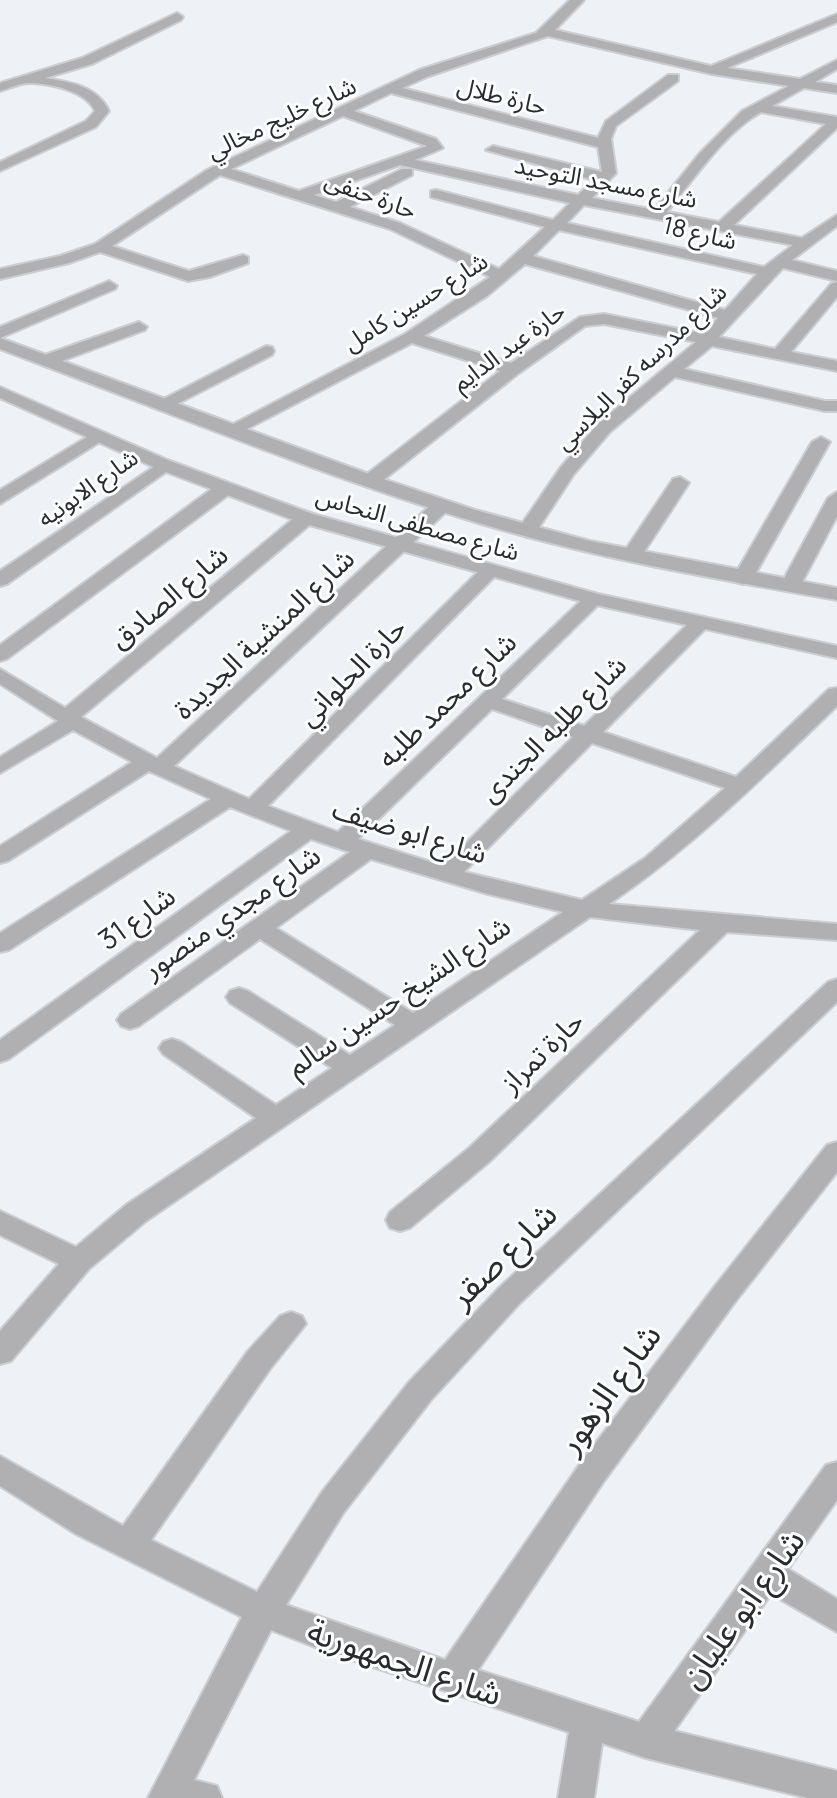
<svg xmlns="http://www.w3.org/2000/svg" width="837" height="1798" font-family="Manrope,'Noto Sans Arabic',sans-serif">
<rect width="100%" height="100%" fill="#eef1f5"/>
<g fill="none" stroke-linecap="round" stroke-linejoin="round">
<defs>
<g id="minor">
<path d="M570,0H584L555,30L711,66L837,14V22L727,68L800,79L837,60V69L815,82L837,85V93L804,88L772,106L837,117V128L734,225L802,238L837,215V226L792,260L837,271V281L783,268L719,337L775,349L831,284L837,282V297L791,352L837,361V371L712,346L684,369L825,401H837V411H825L675,377L610,432L574,474L534,535L527,537L517,531L561,467L598,424L696,342L604,324L585,326L519,373L377,485H363L361,481L363,477L500,371L412,343L239,433H227L224,429L405,334L490,277L390,229L220,175L112,246L189,271L243,255L248,257V263L210,277L188,281L100,252L69,263L0,279V269L60,256L95,244L207,170L419,70L536,33ZM548,36L712,74L789,86L742,111L700,153L654,210L592,198L616,173L611,139L616,126L678,81V75H668L606,121L598,138L402,88L429,76ZM391,93L598,147L602,172L493,146L486,150L594,180L578,195L415,160L443,148L436,139L354,111ZM761,112L826,124L719,222L667,212C693,180 725,132 761,112ZM343,116L427,146L299,191L231,169ZM400,165L570,203L553,220L436,190L431,191V197L545,227L499,269L400,223L350,207L412,175V169H402L336,202L314,195ZM584,205L793,245L764,267L567,223ZM559,230L757,274L725,310L533,256ZM525,264L718,318L704,334L604,314L580,317L511,363L424,336L487,296Z"/>
<path d="M177,13L183,17L181,20L92,64L45,78C70,82 97,86 109,111L96,127L0,171V162L86,121L95,111C86,91 52,84 32,83C22,82 10,88 0,91V83L82,58Z"/>
<path d="M109,281L117,286L115,289L0,338V327Z"/>
<path d="M139,322L147,327L145,330L51,365L45,366L37,361L39,357Z"/>
<path d="M266,346L272,347L274,351L272,355L169,408H157L154,404Z"/>
<path d="M97,431L106,436L103,440L0,504V490Z"/>
<path d="M821,437L830,442L753,578L743,584L736,582L733,578L812,442Z"/>
<path d="M164,460L170,461L173,465L170,469L7,584L0,586V571Z"/>
<path d="M680,477L689,483L642,555L632,561L625,559L622,555L673,479Z"/>
<path d="M224,483L233,489L231,493L7,659L0,661V645L217,485Z"/>
<path d="M837,492V516L800,586L797,590H783L780,586L828,498Z"/>
<path d="M441,500L450,506L448,510L174,766L249,799L483,567H497L500,571L268,806L338,832L587,595H601L604,599L502,699L584,726L692,620H706L709,624L706,628L603,732L736,777L829,689L837,688V706C764,776 693,847 609,904L837,924V940L727,932L489,1162L410,1228L400,1231L390,1228L386,1220L390,1212L469,1148L700,930L590,917L146,1221L89,1269L11,1361L0,1364V1331L59,1264L0,1235V1211L76,1247L126,1205L256,1118L163,1054L159,1048L163,1042L172,1039L181,1042L276,1105L332,1068L230,1003L226,997L230,991L239,988L248,991L350,1055L395,1025L260,939L139,1026L130,1029L121,1026L117,1020L121,1014L350,852L311,839L9,1059L0,1062V1040L291,831L230,807L9,950L0,952V933L211,799L149,771L8,861L0,863V846L132,762L73,730L0,773V757L58,721L0,684V669L65,708L299,514H313L315,518L313,522L81,717L157,758L434,502ZM492,709L573,737L443,866L358,839ZM592,743L725,788L645,858L582,900L464,872ZM371,859L488,894L563,912L413,1013L276,928Z"/>
<path d="M837,979V1002L520,1303L431,1400L344,1512L286,1605L445,1660L582,1461L715,1286L827,1145L837,1142V1172L735,1302L604,1481L478,1670L639,1722L826,1465L837,1462V1500L788,1569L837,1599V1632L771,1594L674,1731L837,1771V1798H808L646,1758L602,1743L594,1798H558L569,1732L325,1651L271,1630L194,1780L217,1786L222,1798H148L242,1617L76,1534L0,1486V1456L123,1526L248,1351L280,1316L291,1312L302,1316L306,1324L270,1369L151,1540L257,1592L322,1492L409,1382L500,1287L828,982Z"/>
</g>
<g id="tertiary">
<path d="M0,338L377,477L475,510L590,541L837,588V600C710,578 582,556 459,517C304,469 152,406 0,349Z"/>
<path d="M0,387L170,461L313,514L598,594L837,646V658L587,603L299,522L158,469L0,398Z"/>
</g>
</defs>
<!-- minor casing -->
<use href="#minor" stroke="#cbcdd1" stroke-width="4"/>
<!-- tertiary casing -->
<use href="#tertiary" stroke="#cbcdd1" stroke-width="4"/>
<!-- minor -->
<use href="#minor" fill="#b0afb1" fill-rule="evenodd"/>
<!-- tertiary -->
<use href="#tertiary" fill="#b0afb1" fill-rule="evenodd"/>
</g>
<g text-anchor="middle" dominant-baseline="central" stroke-width="6" stroke-linejoin="round" paint-order="stroke">
<!-- far-street labels -->
<g font-size="24" fill="#2a2b2d" stroke="#fdfeff">
<text transform="translate(502 95) rotate(14)">حارة طلال</text>
<text transform="translate(281 117) rotate(-25)">شارع خليج مخالي</text>
<text transform="translate(606 181) rotate(11)">شارع مسجد التوحيد</text>
<text transform="translate(371 194) rotate(20)">حارة حنفى</text>
<text transform="translate(700 232) rotate(13)">شارع 18</text>
<text transform="translate(415 301) rotate(-32)">شارع حسين كامل</text>
<text transform="translate(508 346) rotate(-36)">حارة عبد الدايم</text>
<text transform="translate(640 366) rotate(-44)">شارع مدرسه كفر البلاسي</text>
<text transform="translate(87 487) rotate(-35)">شارع الابونيه</text>
<text transform="translate(418 523) rotate(16)">شارع مصطفى النحاس</text>
</g>
<!-- street labels -->
<g font-size="28" fill="#2a2b2d" stroke="#fdfeff">
<text transform="translate(168 596) rotate(-40)">شارع الصادق</text>
<text transform="translate(263 633) rotate(-43)">شارع المنشية الجديدة</text>
<text transform="translate(351 671) rotate(-45)">حارة الحلواني</text>
<text transform="translate(446 699) rotate(-44)">شارع محمد طلبه</text>
<text transform="translate(552 728) rotate(-45)">شارع طلبه الجندى</text>
<text transform="translate(410 830) rotate(17)">شارع ابو ضيف</text>
<text transform="translate(231 911) rotate(-35)">شارع مجدي منصور</text>
<text transform="translate(136 917) rotate(-36)">شارع 31</text>
<text transform="translate(398 995) rotate(-34)">شارع الشيخ حسين سالم</text>
<text transform="translate(541 1051) rotate(-44)">حارة تمراز</text>
</g>
<!-- near-street labels -->
<g font-size="34" fill="#2a2b2d" stroke="#fdfeff">
<text transform="translate(502 1254) rotate(-44)">شارع صقر</text>
<text transform="translate(608 1388) rotate(-54)">شارع الزهور</text>
<text transform="translate(741 1608) rotate(-54)">شارع ابو عليان</text>
<text transform="translate(405 1661) rotate(19)">شارع الجمهورية</text>
</g>
</g>
</svg>
